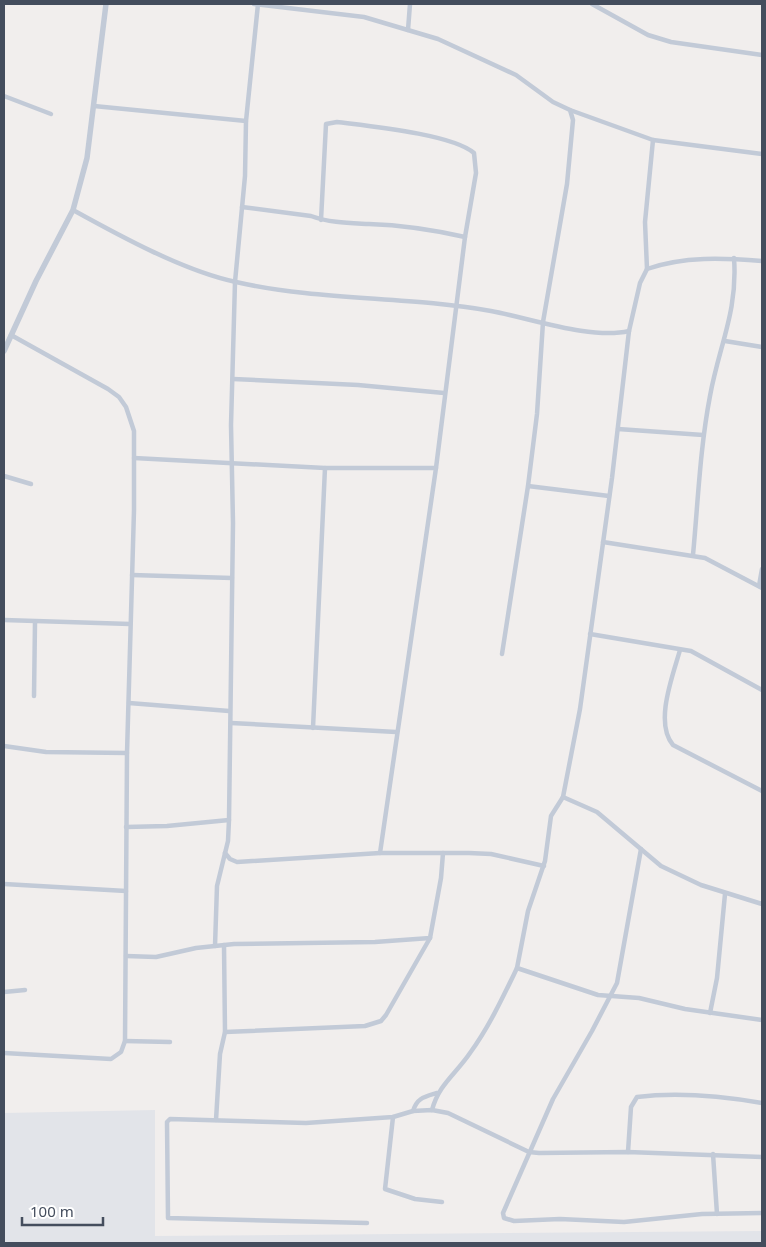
<svg xmlns="http://www.w3.org/2000/svg" width="766" height="1247" font-family="'Noto Sans',sans-serif">
<rect width="100%" height="100%" fill="#f1eeed"/>
<!-- airport -->
<path fill="#e2e4e9" d="M155,1110V1236L762,1231V1243H4V1113Z"/>
<g fill="none" stroke-linecap="round" stroke-linejoin="round">
<!-- minor -->
<g stroke="#c2cad7" stroke-width="4.5">
<path d="M254,4L364,17L438,39L516,75L553,102L570,110L573,120L567,184L543,322L537,414L528,486L502,654"/>
<path d="M592,4L648,35L671,42L762,55"/>
<path d="M408,30L410,4"/>
<path d="M4,96L51,114"/>
<path d="M94,106L246,121"/>
<path d="M570,110L653,140L762,154"/>
<path d="M242,207L311,216C330,223 349,223 369,224C400,225 434,230 465,237"/>
<path d="M73,210C120,236 184,271 236,282C319,301 407,296 491,311C530,318 591,340 629,331"/>
<path d="M321,220L326,124L337,122C368,126 452,134 474,153L476,173L465,237L436,468L380,853"/>
<path d="M762,261C724,258 684,256 647,269L640,283L629,331L612,478L580,709L563,797L551,816L545,861L528,911L517,968L598,995L639,998L685,1009L762,1020"/>
<path d="M647,269L645,222L653,140"/>
<path d="M725,341L762,347"/>
<path d="M233,379L358,385L444,393"/>
<path d="M618,429L703,435"/>
<path d="M134,458L325,468H436"/>
<path d="M4,476L31,484"/>
<path d="M528,486L609,496"/>
<path d="M603,542L705,558L762,588"/>
<path d="M693,555C698,502 700,448 710,396C719,346 738,311 734,258"/>
<path d="M132,575L232,578"/>
<path d="M759,586L762,569"/>
<path d="M4,620L130,624"/>
<path d="M590,634L691,651L762,690"/>
<path d="M680,650C673,675 654,723 673,745L762,791"/>
<path d="M34,696L35,622"/>
<path d="M129,703L229,711"/>
<path d="M231,723L396,732"/>
<path d="M313,728L325,468"/>
<path d="M4,746L46,752L127,753"/>
<path d="M563,797L597,812L661,866L701,885L762,904"/>
<path d="M126,827L167,826L229,820"/>
<path d="M641,849L617,983L592,1031L553,1099L503,1213L504,1218L514,1221L560,1219L624,1222L702,1214L762,1213"/>
<path d="M225,853L230,859L237,862L380,853H469L491,854L544,866"/>
<path d="M4,884L126,891"/>
<path d="M215,946L217,886L228,841L229,820L233,523L231,425L235,282L245,176L246,121L258,4"/>
<path d="M126,956L156,957L196,948L234,944L375,942L430,938L441,878L443,853"/>
<path d="M4,992L25,990"/>
<path d="M710,1013L717,978L725,894"/>
<path d="M225,1032L365,1026L381,1021L386,1015L430,938"/>
<path d="M125,1041L170,1042"/>
<path d="M4,1053L111,1059L121,1052L125,1041L127,753L134,510V431L126,407L119,397L108,389L11,335"/>
<path d="M432,1110C439,1084 455,1075 470,1053C489,1027 503,997 517,968"/>
<path d="M413,1111C417,1098 424,1097 437,1093"/>
<path d="M393,1117L385,1189L415,1199L442,1202"/>
<path d="M216,1120L220,1054L225,1032L224,945"/>
<path d="M628,1152L631,1107L637,1097C678,1092 721,1096 762,1103"/>
<path d="M713,1154L717,1214"/>
<path d="M367,1223L168,1218L167,1122L170,1119L306,1123L393,1117L413,1111L432,1110L448,1113L529,1152L539,1153L628,1152L762,1157"/>
</g>
<!-- tertiary -->
<path stroke="#c2cad7" stroke-width="5.5" d="M4,351L36,281L73,210L87,158L106,4"/>
</g>
<!-- border -->
<rect width="766" height="1247" fill="none" stroke="#444d5d" stroke-width="10"/>
<!-- scale -->
<path d="M22 1217v8h81v-8" fill="none" stroke="#444d5d" stroke-width="2.5"/>
<text x="30" y="1217" font-size="15" fill="#444d5d" stroke="#ffffff" stroke-width="4" paint-order="stroke">100 m</text>
</svg>
